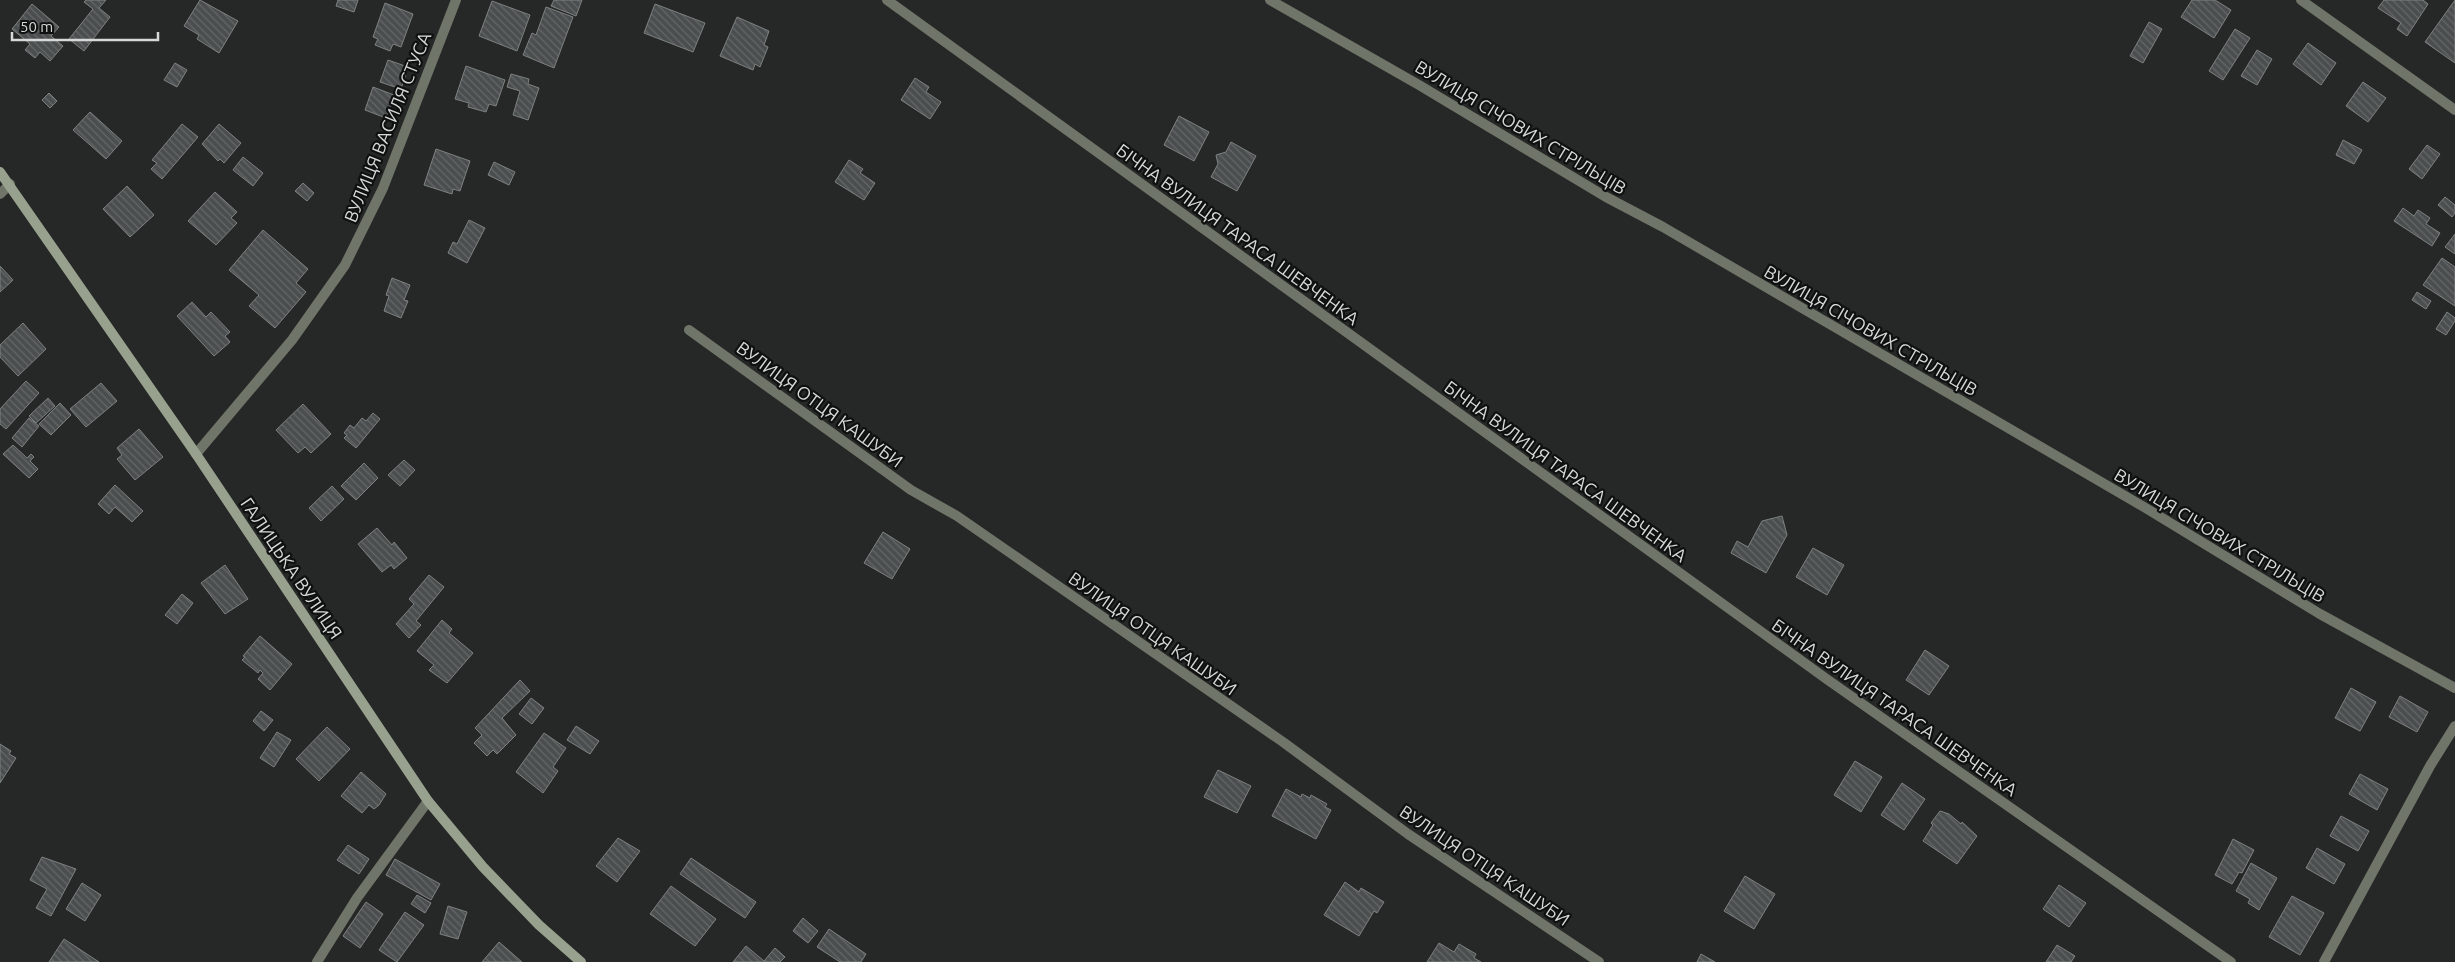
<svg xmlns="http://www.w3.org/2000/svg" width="2455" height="962" font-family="Ubuntu,sans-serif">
<defs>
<pattern id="building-back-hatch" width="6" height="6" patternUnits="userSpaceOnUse" patternTransform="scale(1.25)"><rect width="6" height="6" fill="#4a4e4e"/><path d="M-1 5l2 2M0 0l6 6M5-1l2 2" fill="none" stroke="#636767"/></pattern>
</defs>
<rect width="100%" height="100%" fill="#252826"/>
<!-- building -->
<g fill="url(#building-back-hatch)" stroke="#7d8281">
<path d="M86,0H106L99,8L110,17L84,51L69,39L93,9L84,2Z"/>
<path d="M200,0L238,21L219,53L197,39L199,35L184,26Z"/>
<path d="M338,0H358L354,12L336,6Z"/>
<path d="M554,0H582L576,16L551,6Z"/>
<path d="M2192,0H2215L2231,10L2214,38L2181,17Z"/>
<path d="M2384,0H2423L2428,4L2407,36L2397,29L2401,23L2378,8Z"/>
<path d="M2455,0V63L2425,42Z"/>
<path d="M492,1L530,15L517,51L479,36Z"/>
<path d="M385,3L413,14L401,47L393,44L390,51L375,45L378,39L373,37Z"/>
<path d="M32,4L59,27L51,36L63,46L50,61L40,52L35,58L25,50L30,44L12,29Z"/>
<path d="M655,4L705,23L693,52L644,33Z"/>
<path d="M546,7L573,17L554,68L523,55L532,33L536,35Z"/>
<path d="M737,17L769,31L764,45L768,47L760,67L755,64L753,70L720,56Z"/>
<path d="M2149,22L2162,29L2143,63L2130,56Z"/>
<path d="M2235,29L2250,38L2223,80L2209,71Z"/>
<path d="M2308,43L2336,63L2321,85L2293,64Z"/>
<path d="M2257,50L2272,59L2257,85L2241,76Z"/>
<path d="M388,60L408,67L401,89L380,82Z"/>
<path d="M175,63L187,70L177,87L164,80Z"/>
<path d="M466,66L505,80L496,106L489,104L486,112L468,107L469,103L455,99Z"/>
<path d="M511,74L529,79L528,84L539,88L528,120L513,115L520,91L507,87Z"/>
<path d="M915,78L929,87L926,92L941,102L930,119L901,100Z"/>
<path d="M2363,82L2386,98L2368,122L2346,106Z"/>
<path d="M373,87L394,95L386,118L365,110Z"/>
<path d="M49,93L57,101L50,108L42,100Z"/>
<path d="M90,112L122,141L106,159L73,130Z"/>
<path d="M1179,116L1209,132L1194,161L1164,145Z"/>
<path d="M182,124L198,137L162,179L151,169L157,163L152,160Z"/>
<path d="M219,124L241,143L224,163L220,159L218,161L202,144Z"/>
<path d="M2343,140L2362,150L2354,164L2336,155Z"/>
<path d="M1231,142L1256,156L1237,191L1211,177L1218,164L1216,155L1226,152Z"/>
<path d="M2427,145L2440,154L2422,179L2409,169Z"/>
<path d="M436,149L470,161L460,191L453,189L452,194L424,185Z"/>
<path d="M243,157L263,173L253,186L233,170Z"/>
<path d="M849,160L863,169L860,173L875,183L864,200L835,182Z"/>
<path d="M494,162L515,172L509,185L488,175Z"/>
<path d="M303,183L314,193L307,201L295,191Z"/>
<path d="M127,186L154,215L130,237L103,209Z"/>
<path d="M215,192L237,212L231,218L237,223L216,245L188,221Z"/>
<path d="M2445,197L2455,205V213L2452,217L2438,205Z"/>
<path d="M2403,208L2414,216L2418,210L2430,218L2426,224L2440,233L2432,246L2394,221Z"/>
<path d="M469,220L485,228L467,263L448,253L453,242L457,244Z"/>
<path d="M263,230L308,269L296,283L306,292L275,328L249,306L259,295L229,270Z"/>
<path d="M2455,234V254L2445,247Z"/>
<path d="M2442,258L2455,267V306L2423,285Z"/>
<path d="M0,266L13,280L0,292Z"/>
<path d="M392,278L410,285L404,300L408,301L401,318L384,311L389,296L386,295Z"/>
<path d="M2417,292L2431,301L2426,309L2412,300Z"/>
<path d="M192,302L206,317L211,312L230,332L225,336L230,342L214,356L177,316Z"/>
<path d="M2447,312L2455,318V321L2446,335L2436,329Z"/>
<path d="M23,323L46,349L18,376L0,357V345Z"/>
<path d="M26,381L39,393L6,429L0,424V409Z"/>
<path d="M101,383L117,401L86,427L70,409Z"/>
<path d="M48,398L55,406L36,423L29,416Z"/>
<path d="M60,403L71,415L51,435L39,424Z"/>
<path d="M303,404L331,434L311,453L305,447L298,453L276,430Z"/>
<path d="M373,413L380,419L356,448L344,438L347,435L344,433L350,425L354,428L362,418L366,421Z"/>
<path d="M29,418L39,426L22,447L12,438Z"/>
<path d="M139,429L163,457L135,480L117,459L122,455L117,448Z"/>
<path d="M13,445L27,458L31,454L34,457L30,461L38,469L29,478L3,454Z"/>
<path d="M404,460L415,470L400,486L388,475Z"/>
<path d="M364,463L378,478L356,500L341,486Z"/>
<path d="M115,485L143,511L132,522L115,507L109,514L98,504Z"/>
<path d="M332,486L344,499L321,521L309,508Z"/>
<path d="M1782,516L1787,535L1766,573L1731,553L1737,541L1748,547L1762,521Z"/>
<path d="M377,528L392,545L394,542L407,558L394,569L391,565L382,572L358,544Z"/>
<path d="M883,532L910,549L892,579L864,563Z"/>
<path d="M1813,548L1844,565L1827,595L1796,577Z"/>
<path d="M225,565L248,599L225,614L201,583Z"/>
<path d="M429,575L444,587L416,621L421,625L409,638L396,624L414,604L409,599Z"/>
<path d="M182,594L193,603L177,624L165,615Z"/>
<path d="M442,620L452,629L449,633L473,653L447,683L429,670L434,665L417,651Z"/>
<path d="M260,636L292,664L270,690L258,679L263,673L260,670L258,673L242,660L245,657L243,656Z"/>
<path d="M1925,650L1949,666L1929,695L1906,680Z"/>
<path d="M520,680L530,691L502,718L516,735L497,754L493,750L487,756L474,743L482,735L475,728Z"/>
<path d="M2351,688L2376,702L2360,731L2335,718Z"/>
<path d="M2400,696L2428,712L2417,732L2389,717Z"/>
<path d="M531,698L544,708L532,724L519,714Z"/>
<path d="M261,711L273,720L264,731L253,721Z"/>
<path d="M576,726L599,741L590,754L567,740Z"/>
<path d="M327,727L350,749L319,781L296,759Z"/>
<path d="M277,732L291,740L274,767L260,758Z"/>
<path d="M544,733L566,748L553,767L558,771L543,793L516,772Z"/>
<path d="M0,744L11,751L9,754L16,758L0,783Z"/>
<path d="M1855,761L1882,777L1861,812L1834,795Z"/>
<path d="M1218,770L1251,786L1237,813L1204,797Z"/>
<path d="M361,772L386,794L379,805L374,809L369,805L362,813L341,796Z"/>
<path d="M2360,774L2388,789L2377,810L2349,794Z"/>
<path d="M1902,783L1925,799L1904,830L1881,815Z"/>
<path d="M1286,789L1301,797L1302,794L1310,798L1311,795L1327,804L1325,807L1331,810L1316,839L1272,816Z"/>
<path d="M1940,811L1949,814L1961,824L1962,822L1977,836L1957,864L1923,841L1933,825L1931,823Z"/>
<path d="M2341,816L2369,831L2358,851L2330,836Z"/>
<path d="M618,838L640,851L617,882L596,866Z"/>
<path d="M2233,839L2254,850L2242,873L2239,872L2232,884L2215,875Z"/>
<path d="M348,845L369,859L359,874L337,860Z"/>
<path d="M2317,848L2345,864L2334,884L2306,868Z"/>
<path d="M42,857L76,869L51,916L36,908L47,889L30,880Z"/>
<path d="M691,858L756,902L745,918L680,874Z"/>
<path d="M395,859L440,884L431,900L386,875Z"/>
<path d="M2251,863L2277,878L2259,910L2248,903L2250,899L2236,891Z"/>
<path d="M1745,876L1775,894L1754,929L1724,911Z"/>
<path d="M1345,882L1359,892L1361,888L1384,902L1377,913L1374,911L1359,936L1324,915Z"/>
<path d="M82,883L101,895L85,921L66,909Z"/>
<path d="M2059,885L2086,903L2069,927L2043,909Z"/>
<path d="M671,886L716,919L695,946L650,914Z"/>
<path d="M417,895L431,903L425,913L411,904Z"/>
<path d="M2292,896L2324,913L2300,955L2269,937Z"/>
<path d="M366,902L383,914L360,948L343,936Z"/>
<path d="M448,906L467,912L458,939L440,934Z"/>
<path d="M405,912L424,925L397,962L379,950Z"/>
<path d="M803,918L818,931L808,943L793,931Z"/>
<path d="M829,929L866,954L861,962H840L817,947Z"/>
<path d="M64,939L99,962H49Z"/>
<path d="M499,942L522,962H482Z"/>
<path d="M1439,943L1454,952L1459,944L1476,954L1474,958L1481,962H1427Z"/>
<path d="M2057,945L2075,956L2071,962H2046Z"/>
<path d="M746,946L764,961L775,948L785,957L780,962H733Z"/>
<path d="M1701,954L1715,962H1697Z"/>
</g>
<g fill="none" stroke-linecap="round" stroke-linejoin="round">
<!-- street -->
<g stroke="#6f7569" stroke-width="10">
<path d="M887,0L1828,680L2231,962"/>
<path d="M1270,0L1419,85L1606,197L1663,227L2144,507L2320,614L2455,688"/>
<path d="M2301,0L2455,110"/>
<path d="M0,194L10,184"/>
<path d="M689,330L911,490L957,516L1283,742L1408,834L1599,962"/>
<path d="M196,454L292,340L345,265L383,188L456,0"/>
<path d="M317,962L357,898L428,801"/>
<path d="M2324,962L2430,766L2455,726"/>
</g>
<!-- secondary -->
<path stroke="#98a18e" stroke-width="10" d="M0,172L196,454L428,801L483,867L539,925L581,962"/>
</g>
<g text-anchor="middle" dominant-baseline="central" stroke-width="4.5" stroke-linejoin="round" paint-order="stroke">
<!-- street labels -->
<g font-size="18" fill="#d7d9d8" stroke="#0f1010">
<text transform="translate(387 127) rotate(-68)">ВУЛИЦЯ ВАСИЛЯ СТУСА</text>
<text transform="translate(1521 127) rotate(31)">ВУЛИЦЯ СІЧОВИХ СТРІЛЬЦІВ</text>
<text transform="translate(1238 234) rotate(36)">БІЧНА ВУЛИЦЯ ТАРАСА ШЕВЧЕНКА</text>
<text transform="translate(1871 330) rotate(30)">ВУЛИЦЯ СІЧОВИХ СТРІЛЬЦІВ</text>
<text transform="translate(820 404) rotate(36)">ВУЛИЦЯ ОТЦЯ КАШУБИ</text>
<text transform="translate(1566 471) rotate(36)">БІЧНА ВУЛИЦЯ ТАРАСА ШЕВЧЕНКА</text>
<text transform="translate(2220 535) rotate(31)">ВУЛИЦЯ СІЧОВИХ СТРІЛЬЦІВ</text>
<text transform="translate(292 568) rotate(56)">ГАЛИЦЬКА ВУЛИЦЯ</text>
<text transform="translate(1153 633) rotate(35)">ВУЛИЦЯ ОТЦЯ КАШУБИ</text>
<text transform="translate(1895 707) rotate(35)">БІЧНА ВУЛИЦЯ ТАРАСА ШЕВЧЕНКА</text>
<text transform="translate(1485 865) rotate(34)">ВУЛИЦЯ ОТЦЯ КАШУБИ</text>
</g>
</g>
<!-- scale -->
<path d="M12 32v8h146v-8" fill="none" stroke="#d7d9d8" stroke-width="2.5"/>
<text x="20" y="32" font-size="15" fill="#d7d9d8" stroke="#0f1010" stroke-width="4" paint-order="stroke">50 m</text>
</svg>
